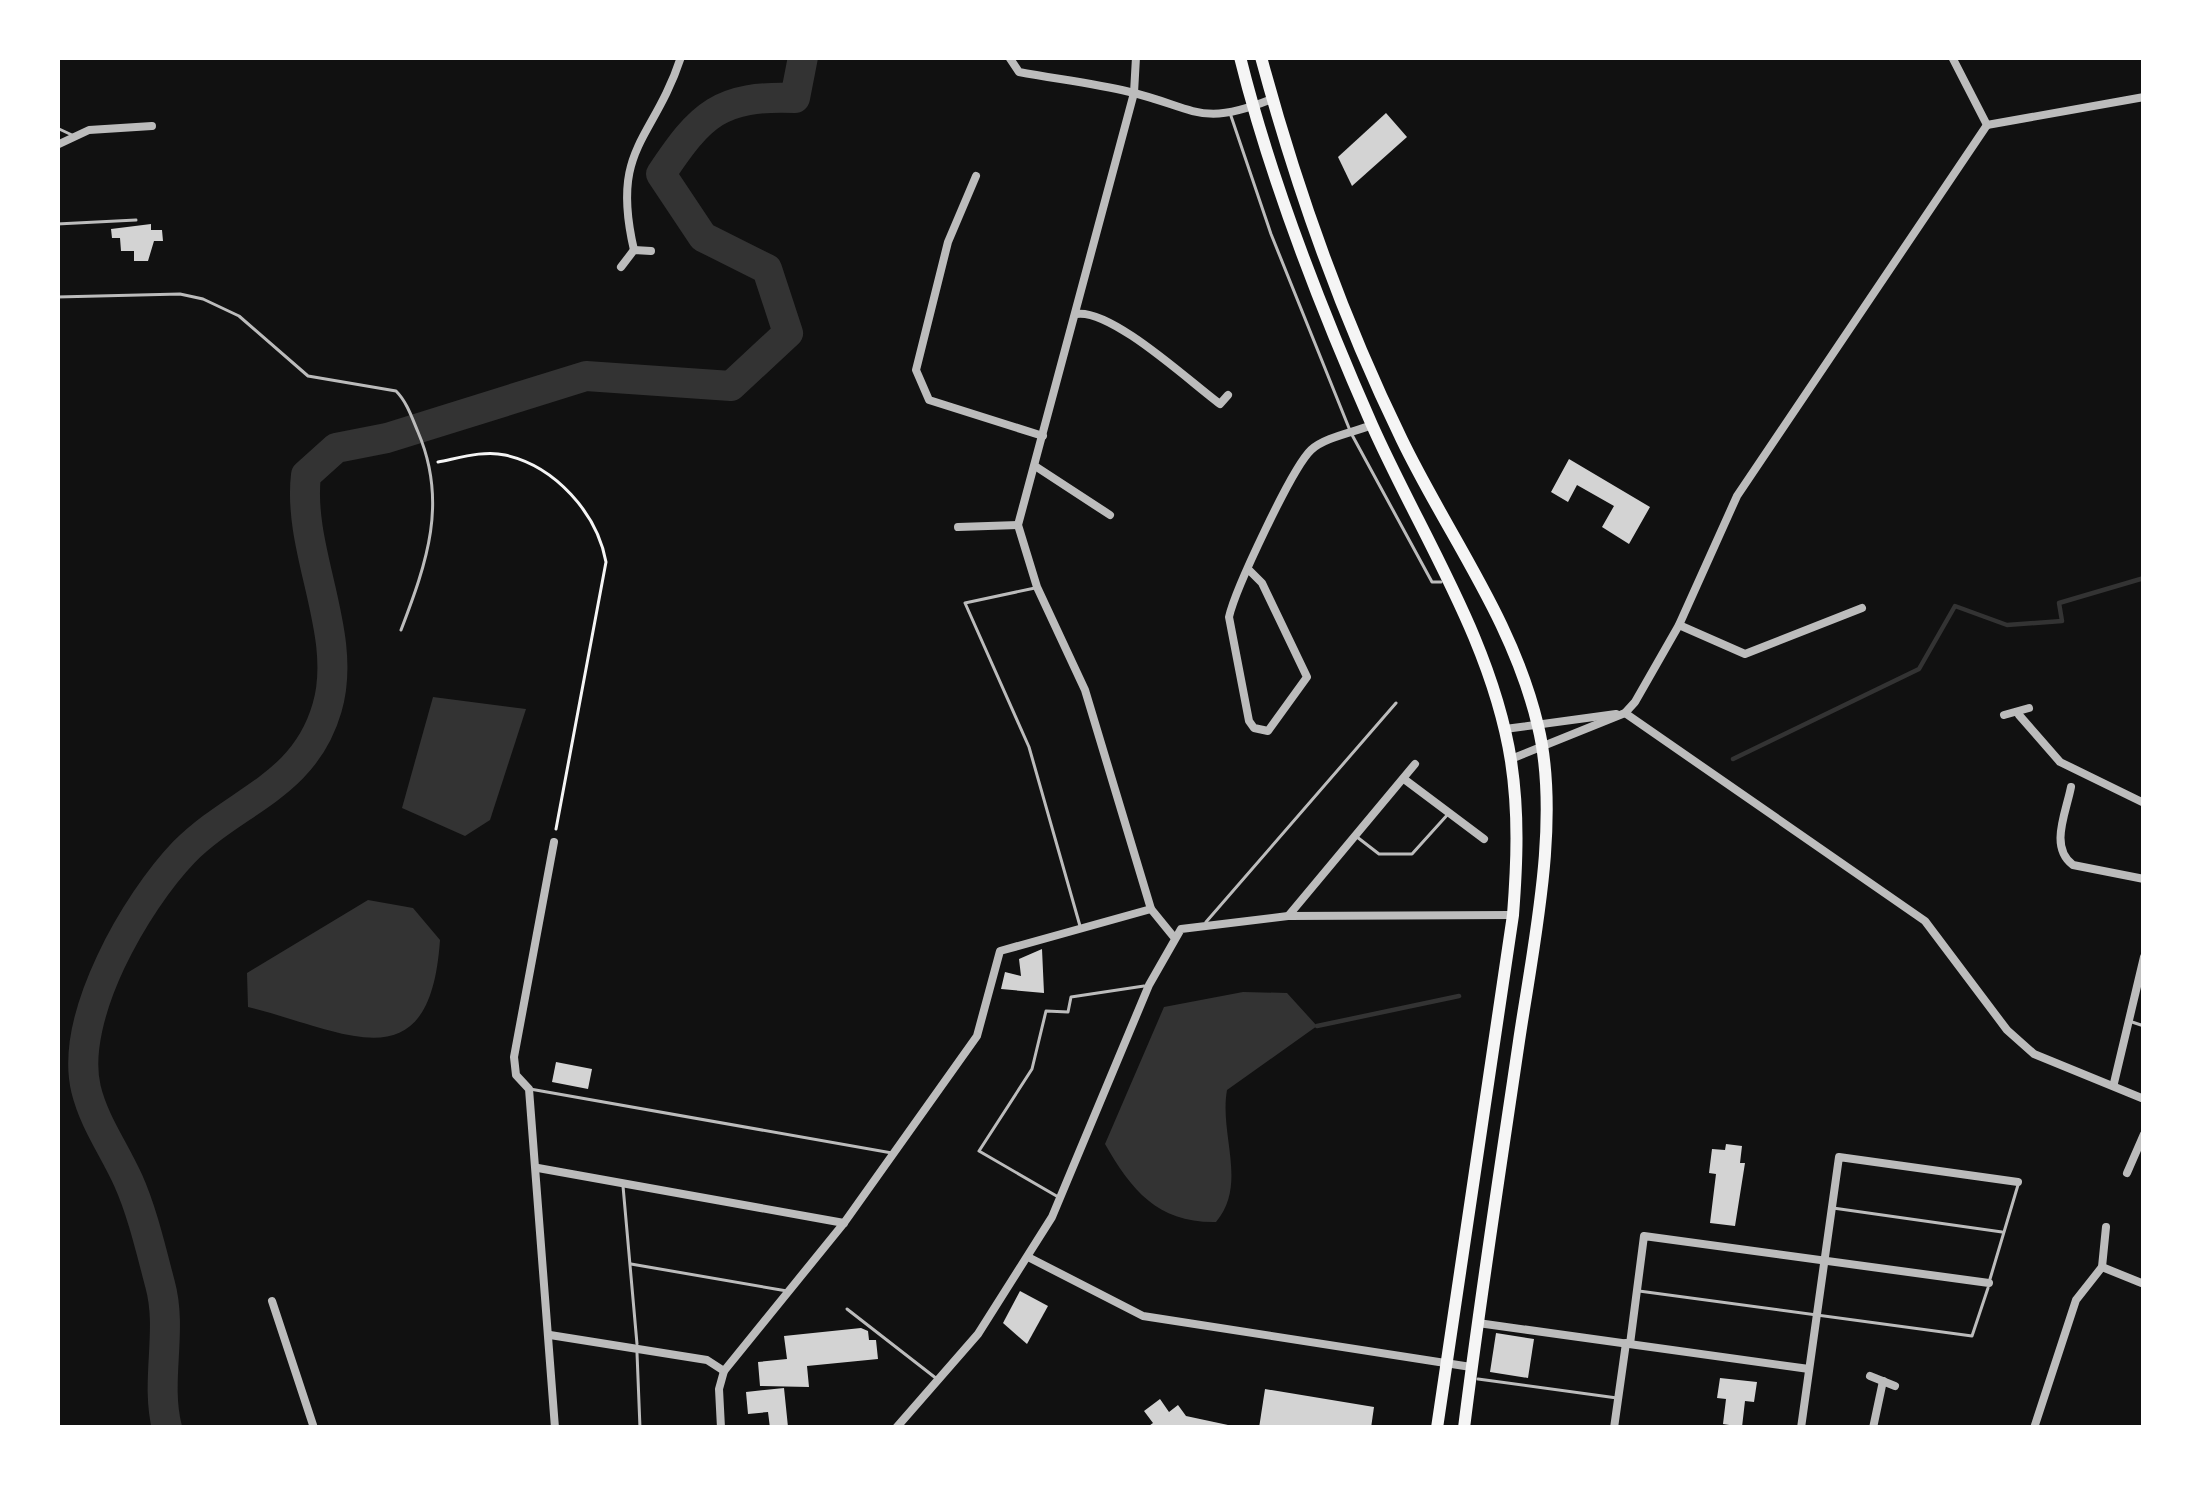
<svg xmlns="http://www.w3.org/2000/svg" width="2201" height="1485" font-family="'Nunito Sans',sans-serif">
<rect width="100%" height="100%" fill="#111"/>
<!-- water -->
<g fill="#333">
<path d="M433,697L526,709L490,820L465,836L402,808Z"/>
<path d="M368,900L413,908L440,940C430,1086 348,1032 248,1007L247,973Z"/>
<path d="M1243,992L1287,993L1317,1026L1227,1090C1219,1135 1248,1184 1216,1222C1158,1223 1132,1191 1105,1144L1164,1007Z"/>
</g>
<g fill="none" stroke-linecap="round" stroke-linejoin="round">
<!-- stream -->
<g stroke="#333" stroke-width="4.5">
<path d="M1733,759L1919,669L1955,606L2007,625L2062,621L2059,603L2144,578"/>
<path d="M1317,1026L1459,996"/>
</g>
<!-- river -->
<path stroke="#333" stroke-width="30" d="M167,1428C155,1380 173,1331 160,1284C151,1250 142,1211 128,1180C114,1149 94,1122 86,1089C69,1017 136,902 184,852C237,799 304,787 327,708C349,634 297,551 306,475L336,448L387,438L586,376L731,386L788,333L767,269L703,237L661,174C701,114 720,95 795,98L803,57"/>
</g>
<!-- building -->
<g fill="#d3d3d3">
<path d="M1386,113L1407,137L1352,186L1338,157Z"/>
<path d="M151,224V230H162L163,241H154L148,261H134V251H121L120,238H112L111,229Z"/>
<path d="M1569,459L1650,507L1629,544L1602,527L1614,506L1577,485L1568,502L1551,492Z"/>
<path d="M1042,949L1044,993L1001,989L1005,972L1021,976L1019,959Z"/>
<path d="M556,1062L592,1069L588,1089L552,1082Z"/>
<path d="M1726,1144L1742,1146L1740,1163H1745L1735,1226L1710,1223L1716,1174L1709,1173L1712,1149L1725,1150Z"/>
<path d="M1020,1291L1048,1306L1027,1344L1003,1323Z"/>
<path d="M861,1328L868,1331L869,1340H876L878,1359L807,1366L809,1387L760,1386L758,1362L787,1359L784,1336Z"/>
<path d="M1496,1333L1534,1339L1528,1378L1490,1372Z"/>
<path d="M1720,1378L1757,1382L1754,1402L1745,1401L1742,1427L1723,1424L1726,1399L1717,1398Z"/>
<path d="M784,1388L788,1427L770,1428L768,1412L748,1414L746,1392Z"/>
<path d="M1265,1389L1374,1407L1371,1428H1259Z"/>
<path d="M1160,1399L1169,1412L1178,1405L1186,1416L1242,1428H1146L1153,1423L1144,1411Z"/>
</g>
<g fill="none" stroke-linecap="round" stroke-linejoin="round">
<!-- path -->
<path stroke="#f5f5f5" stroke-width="3" d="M438,462C459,458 484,450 505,455C555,466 597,513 606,562L556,829"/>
<!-- service -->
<g stroke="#bcbcbc" stroke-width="3">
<path d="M1231,116L1271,234L1351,433L1432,582H1441"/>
<path d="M57,128L72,135"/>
<path d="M57,224L136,220"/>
<path d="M57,297L180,294L203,299L239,316L308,376L396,391C407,402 412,418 418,432C448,502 427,562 401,630"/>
<path d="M1035,588L965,603L1029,747L1080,926"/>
<path d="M1357,837L1379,854H1412L1449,813"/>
<path d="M1206,922L1396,703"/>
<path d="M2129,1021L2144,1026"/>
<path d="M530,1089L892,1153"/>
<path d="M623,1186L637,1344"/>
<path d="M1060,1198L979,1151L1032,1069L1046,1011L1068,1012L1071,997L1144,986"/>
<path d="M1833,1208L2002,1232"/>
<path d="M631,1264L787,1291"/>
<path d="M1990,1279L2018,1185"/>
<path d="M1639,1291L1972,1336L1988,1288"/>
<path d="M847,1309L937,1379"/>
<path d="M637,1353L640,1428"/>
<path d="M1478,1379L1617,1398"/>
<path d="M57,1416L59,1428"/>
</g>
<!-- minor -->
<g stroke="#bcbcbc" stroke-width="8">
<path d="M1009,57L1019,72C1056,79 1093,83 1130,92C1196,108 1200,128 1272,99"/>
<path d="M1136,57L1134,93L1018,525L1037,587L1085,690L1151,909L1173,936"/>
<path d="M1952,57L1987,125"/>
<path d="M1987,125L2144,97"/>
<path d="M57,145L89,130L152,126"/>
<path d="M976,176L948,242L916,370L929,400L1043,436"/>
<path d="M634,250C610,147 653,142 681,57"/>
<path d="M621,267L634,250L651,251"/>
<path d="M1076,314C1111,308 1190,382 1220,404L1228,395"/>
<path d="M1035,466L1110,515"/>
<path d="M958,527L1018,525"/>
<path d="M1248,569L1262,583L1307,677L1268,731L1254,728L1249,721L1229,617C1235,590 1292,468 1311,450C1325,437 1355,432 1372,425"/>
<path d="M1679,625L1745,654L1862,608"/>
<path d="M1625,713L1925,921L2007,1030L2034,1054L2144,1099"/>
<path d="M2004,715L2029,708"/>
<path d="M2019,715L2060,762L2144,803"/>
<path d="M1505,729L1616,714"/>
<path d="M1511,759L1625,713L1635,702L1679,625L1737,496L1987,125"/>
<path d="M1404,779L1484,839"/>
<path d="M2071,787C2066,813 2049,847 2073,865L2144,879"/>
<path d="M554,842L514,1057L516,1075L529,1089L555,1428"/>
<path d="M1289,915L1415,764"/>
<path d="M2114,1083L2144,957"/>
<path d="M538,1168L844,1223"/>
<path d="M2127,1173L2144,1134"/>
<path d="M1028,1257L1143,1316L1471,1367"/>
<path d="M2102,1267L2144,1284"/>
<path d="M272,1301L314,1428"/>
<path d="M1478,1323L1809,1369"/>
<path d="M550,1335L707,1360L724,1371"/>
<path d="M1630,1344L1644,1236L1989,1283"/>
<path d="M1870,1376L1895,1386"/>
<path d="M721,1428L719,1389L724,1371L844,1223L977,1036L1000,951L1151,909"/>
<path d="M896,1428L978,1334L1052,1217L1149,985L1181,929L1288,916L1511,915"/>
<path d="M1614,1428L1626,1343"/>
<path d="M1801,1428L1839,1157L2018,1182"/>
<path d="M1873,1428L1883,1381"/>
<path d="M2034,1428L2076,1300L2102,1267L2106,1227"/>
</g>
<!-- trunk -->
<g stroke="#f5f5f5" stroke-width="12">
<path d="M1240,57C1271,182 1320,307 1372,425C1421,535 1492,641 1511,761C1519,813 1517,863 1513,915L1437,1428"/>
<path d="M1261,57C1296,187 1343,319 1402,440C1449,537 1513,620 1538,726C1561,820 1533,946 1519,1041C1500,1170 1480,1299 1464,1428"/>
</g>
</g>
<!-- border -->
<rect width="2201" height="1485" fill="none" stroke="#ffffff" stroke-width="120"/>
</svg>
